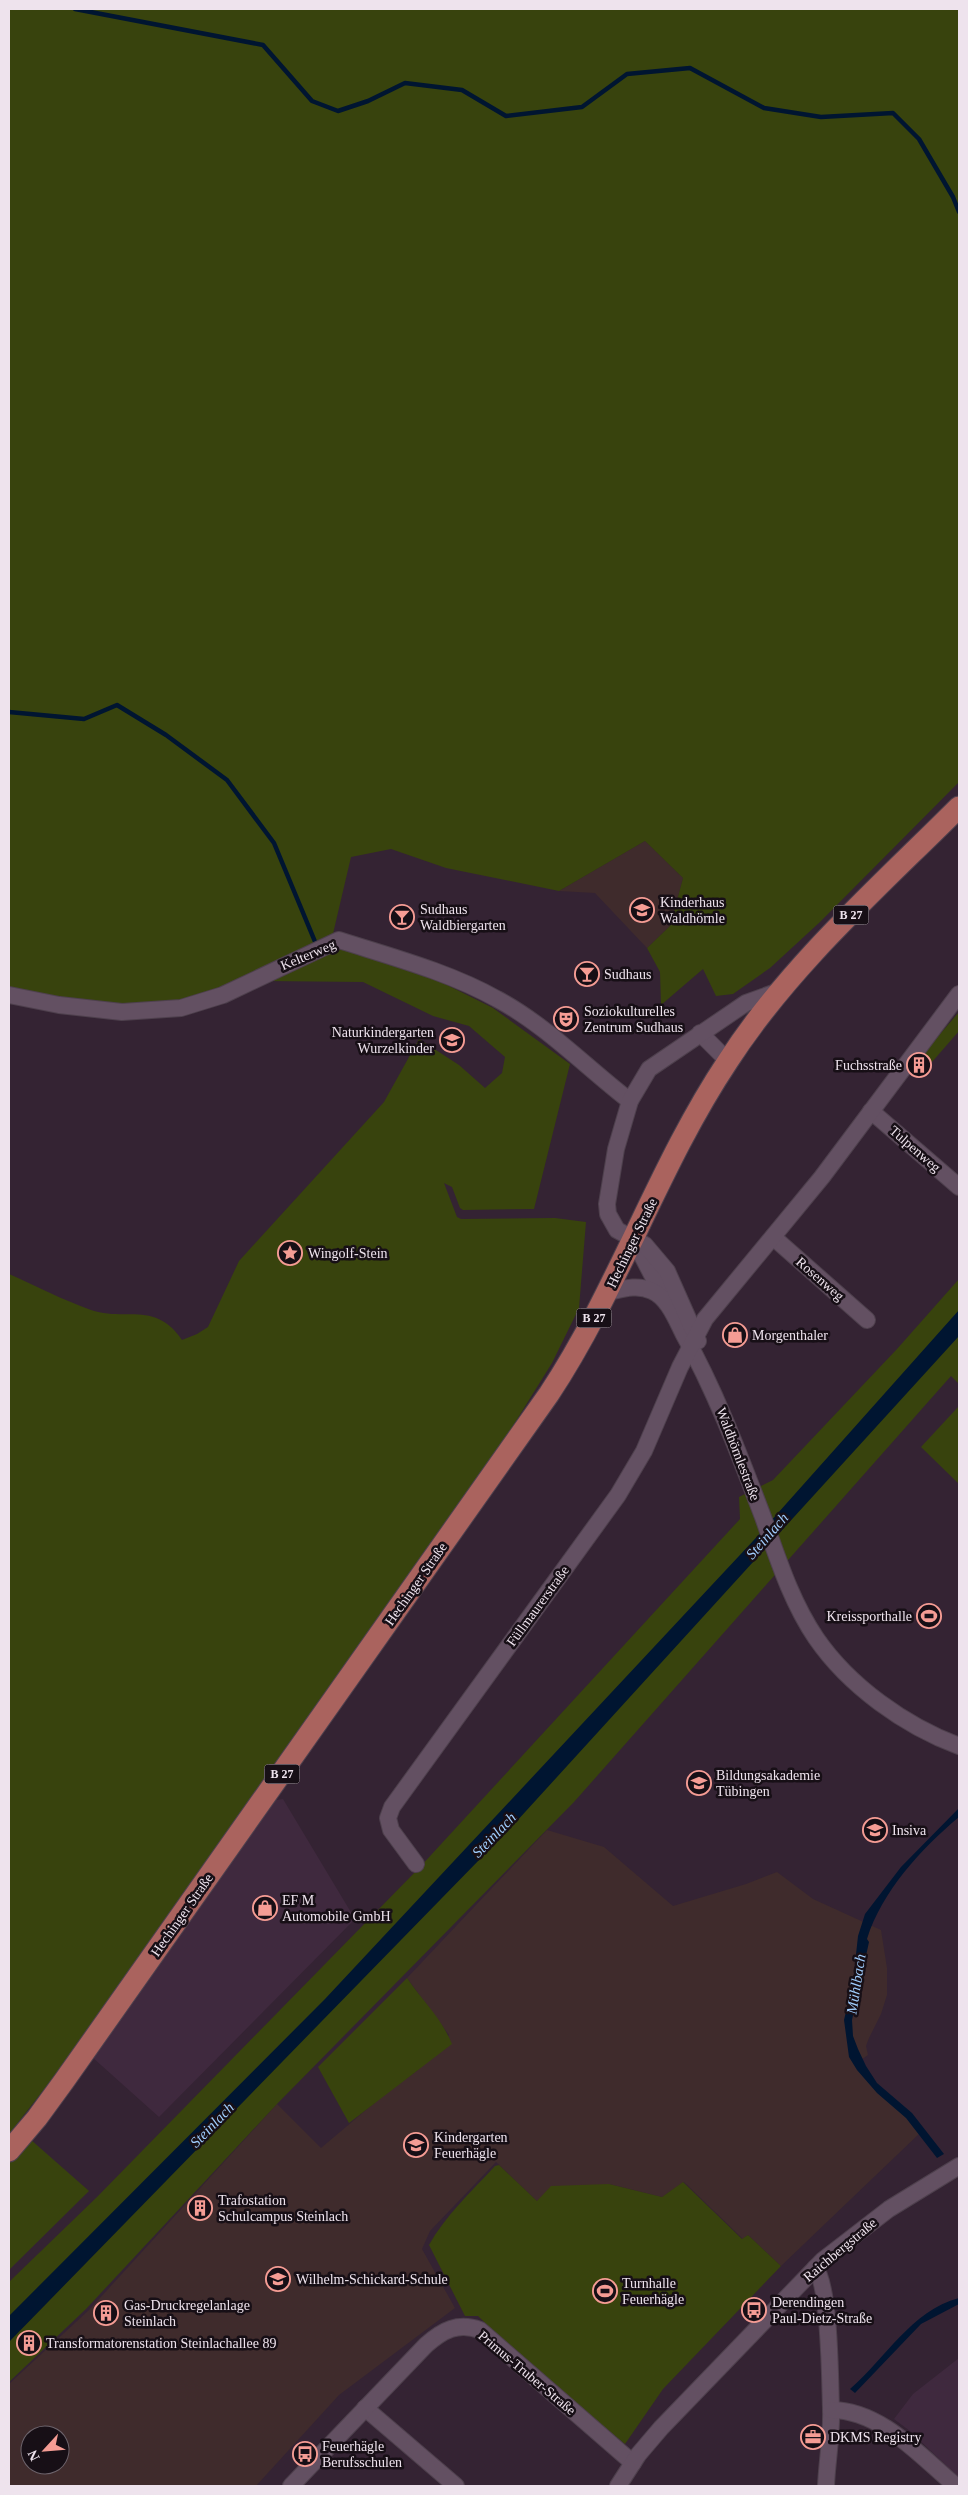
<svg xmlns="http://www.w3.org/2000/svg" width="968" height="2495" font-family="'Times New Roman',serif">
<rect width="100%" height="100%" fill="#342333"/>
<!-- built -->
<g fill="#3f293e">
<path d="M283,1799L355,1919L159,2117L92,2057L276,1800Z"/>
<path d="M959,2358V2478L910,2431L894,2419L913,2394Z"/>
</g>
<!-- education -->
<g fill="#3f2b2c" fill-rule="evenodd">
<path d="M645,841L683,878L670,926L647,948L595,893L559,891Z"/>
<path d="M547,1830L604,1847L673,1906L746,1884L777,1872L813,1899L881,1930L887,1968V1995L881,2014L869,2038L866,2046L868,2055L858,2062L921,2132L781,2266L748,2235L743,2239L684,2182L662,2197L609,2184L537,2201L496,2162L430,2231L422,2249L455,2308L339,2395L256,2486H9V2384L89,2310L277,2104L321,2148L385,2094L418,2070L449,2035L407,1978ZM30,2435H60V2465H30Z"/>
</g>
<!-- green -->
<g fill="#38430d">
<path d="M9,9H959V782L820,922L770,968L733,994L716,996L703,969L661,1005L660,972L647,948L670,926L683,878L645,841L559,891L446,868L391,849L351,857L332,938C286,959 234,989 184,1000C128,1012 64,998 9,989Z"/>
<path d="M342,949L441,982L493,1008L570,1064L534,1209L463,1210L460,1208L452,1187L444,1183L457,1217L461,1219L555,1218L586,1222L579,1308L552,1363L506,1437L56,2074L9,2134V1274C36,1286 63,1300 91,1310C125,1322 155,1300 182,1340L197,1334L208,1327L239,1261L384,1102L419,1039L459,1065L485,1088L502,1073L505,1057L469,1026L433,1016L363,982L265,981Z"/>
<path d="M959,1012V1031L932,1062L923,1054Z"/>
<path d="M959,1279V1384L951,1376L574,1802L277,2104L86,2309L9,2382V2282L97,2197L420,1867L740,1519L739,1497L773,1480L897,1349Z"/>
<path d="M959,1406V1484L921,1447Z"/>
<path d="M407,1978C422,2000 442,2019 452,2044L349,2123L318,2067Z"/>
<path d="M30,2139L89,2191L9,2270V2162Z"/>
<path d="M499,2165L537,2201L551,2186L609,2184L662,2197L683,2182L742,2239L748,2235L781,2266L663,2389L625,2444L530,2366L478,2316H465L429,2245C445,2216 472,2191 495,2166Z"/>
</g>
<!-- water -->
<g fill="#001531">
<path d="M959,1310V1336L516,1822L9,2342V2316L325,1999L753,1541Z"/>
<path d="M959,1808V1817C921,1849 882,1891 867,1939L869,1942L852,2020L853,2036L858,2049L866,2066L877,2083L912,2113L944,2154L937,2158L906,2118L877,2093L857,2070L849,2057L844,2020L853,1982L858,1936L865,1914L901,1867Z"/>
<path d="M959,2298V2304L921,2324L855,2393L850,2389C886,2358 911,2311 959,2298Z"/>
</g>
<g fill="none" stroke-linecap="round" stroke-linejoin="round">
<!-- stream -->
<g stroke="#001531" stroke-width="4.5">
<path d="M75,9L263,45L312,101L338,111L368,101L405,83L462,90L506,116L582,107L627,74L690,68L764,108L821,117L893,113L919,139L953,197L959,212"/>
<path d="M9,712L84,719L117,705L166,735L227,780L274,843L316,944"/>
</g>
<defs>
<g id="minor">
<path d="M9,995L59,1005L122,1012L181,1008L223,995L339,940C392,957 449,972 497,999C546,1025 587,1068 630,1101"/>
<path d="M700,1033L728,1061"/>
<path d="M871,1111L959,1187"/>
<path d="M773,1237L867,1320"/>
<path d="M635,1242L665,1300"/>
<path d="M608,1292C622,1289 638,1284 652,1291C668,1298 676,1319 683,1333C716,1392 739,1454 763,1517C778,1559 791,1601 816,1638C849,1686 905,1726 959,1746"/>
<path d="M698,1341L667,1271L645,1245L617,1230L608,1214L607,1204L616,1149L630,1101L649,1069L746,1003L779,991"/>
<path d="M416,1864L391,1830L388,1818L392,1807L618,1495L644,1451L680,1367L705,1319L822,1177L959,994"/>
<path d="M815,2268C830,2284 830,2383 831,2409C832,2435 827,2461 826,2486"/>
<path d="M365,2408L456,2486"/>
<path d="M831,2410C881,2410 920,2456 956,2486"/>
<path d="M291,2486L426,2345C443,2330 458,2322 480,2330L633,2463"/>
<path d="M618,2486L638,2455L661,2428L823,2260L889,2209L959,2166"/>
</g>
<path id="major" d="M9,2151L37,2118L64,2081L549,1394C619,1288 658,1166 728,1061C790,965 879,887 959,807"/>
</defs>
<!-- minor casing -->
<use href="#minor" stroke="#4e404d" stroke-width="18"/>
<!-- major casing -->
<use href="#major" stroke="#4e404d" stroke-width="23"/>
<!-- minor -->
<use href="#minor" stroke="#635062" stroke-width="16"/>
<!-- major -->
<use href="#major" stroke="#aa635e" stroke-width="21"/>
</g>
<!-- icons -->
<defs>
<symbol id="school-ring" viewBox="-11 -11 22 22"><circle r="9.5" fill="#170f16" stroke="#f59c94" stroke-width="1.5"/><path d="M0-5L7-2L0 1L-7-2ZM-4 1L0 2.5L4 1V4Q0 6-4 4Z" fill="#f59c94"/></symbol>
<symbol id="bar-ring" viewBox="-11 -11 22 22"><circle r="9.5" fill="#170f16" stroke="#f59c94" stroke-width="1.5"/><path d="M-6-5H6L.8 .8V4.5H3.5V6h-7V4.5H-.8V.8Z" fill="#f59c94"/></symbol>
<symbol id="theatre-ring" viewBox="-11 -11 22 22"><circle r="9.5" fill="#170f16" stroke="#f59c94" stroke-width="1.5"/><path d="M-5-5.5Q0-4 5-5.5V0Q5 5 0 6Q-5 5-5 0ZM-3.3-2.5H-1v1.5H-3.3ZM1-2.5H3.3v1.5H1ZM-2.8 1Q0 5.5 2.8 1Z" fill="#f59c94"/></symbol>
<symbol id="building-ring" viewBox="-11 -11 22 22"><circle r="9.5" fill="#170f16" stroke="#f59c94" stroke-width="1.5"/><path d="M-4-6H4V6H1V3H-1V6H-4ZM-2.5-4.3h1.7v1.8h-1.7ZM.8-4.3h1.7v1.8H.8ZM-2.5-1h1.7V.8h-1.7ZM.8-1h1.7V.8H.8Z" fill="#f59c94"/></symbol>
<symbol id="sight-ring" viewBox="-11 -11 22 22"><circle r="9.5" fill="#170f16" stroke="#f59c94" stroke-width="1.5"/><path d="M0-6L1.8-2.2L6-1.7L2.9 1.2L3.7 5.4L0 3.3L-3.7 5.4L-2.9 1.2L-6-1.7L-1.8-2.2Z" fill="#f59c94"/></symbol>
<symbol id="shop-ring" viewBox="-11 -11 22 22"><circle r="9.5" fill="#170f16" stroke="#f59c94" stroke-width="1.5"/><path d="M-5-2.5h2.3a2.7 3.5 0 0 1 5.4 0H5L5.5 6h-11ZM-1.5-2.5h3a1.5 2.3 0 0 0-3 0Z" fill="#f59c94"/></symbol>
<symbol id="stadium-ring" viewBox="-11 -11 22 22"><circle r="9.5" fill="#170f16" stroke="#f59c94" stroke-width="1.5"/><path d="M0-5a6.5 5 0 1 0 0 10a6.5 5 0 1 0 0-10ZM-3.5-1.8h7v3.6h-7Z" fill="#f59c94"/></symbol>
<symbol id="university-ring" viewBox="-11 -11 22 22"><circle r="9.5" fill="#170f16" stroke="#f59c94" stroke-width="1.5"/><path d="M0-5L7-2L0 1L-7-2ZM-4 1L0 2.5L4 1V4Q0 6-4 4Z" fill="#f59c94"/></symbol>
<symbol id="bus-ring" viewBox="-11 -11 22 22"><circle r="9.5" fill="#170f16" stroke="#f59c94" stroke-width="1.5"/><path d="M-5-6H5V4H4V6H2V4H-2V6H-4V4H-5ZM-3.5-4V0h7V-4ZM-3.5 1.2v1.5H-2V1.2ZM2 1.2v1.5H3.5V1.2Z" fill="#f59c94"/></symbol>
<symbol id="office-ring" viewBox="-11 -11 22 22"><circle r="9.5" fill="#170f16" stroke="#f59c94" stroke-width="1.5"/><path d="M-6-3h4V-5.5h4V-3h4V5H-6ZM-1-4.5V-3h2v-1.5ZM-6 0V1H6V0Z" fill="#f59c94"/></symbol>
</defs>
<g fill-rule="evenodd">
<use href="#school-ring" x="628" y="896" width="28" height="28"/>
<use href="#bar-ring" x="388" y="903" width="28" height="28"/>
<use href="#bar-ring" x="573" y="960" width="28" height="28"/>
<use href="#theatre-ring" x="552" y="1005" width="28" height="28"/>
<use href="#school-ring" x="438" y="1026" width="28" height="28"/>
<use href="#building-ring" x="905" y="1051" width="28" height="28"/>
<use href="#sight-ring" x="276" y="1239" width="28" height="28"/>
<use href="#shop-ring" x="721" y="1321" width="28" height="28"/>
<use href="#stadium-ring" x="915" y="1602" width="28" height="28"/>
<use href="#university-ring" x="685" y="1769" width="28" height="28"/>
<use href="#university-ring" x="861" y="1816" width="28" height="28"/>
<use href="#shop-ring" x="251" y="1894" width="28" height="28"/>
<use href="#school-ring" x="402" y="2131" width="28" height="28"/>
<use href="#building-ring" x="186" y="2194" width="28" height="28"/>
<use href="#school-ring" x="264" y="2265" width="28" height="28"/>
<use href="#stadium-ring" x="591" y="2277" width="28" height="28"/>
<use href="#bus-ring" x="740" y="2296" width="28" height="28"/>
<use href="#building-ring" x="92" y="2299" width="28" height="28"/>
<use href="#building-ring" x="15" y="2329" width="28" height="28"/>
<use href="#office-ring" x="799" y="2423" width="28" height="28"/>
<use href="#bus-ring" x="291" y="2440" width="28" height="28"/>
</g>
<g text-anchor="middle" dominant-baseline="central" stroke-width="5" stroke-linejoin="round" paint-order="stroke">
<!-- shield labels -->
<g fill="#170f16" stroke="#aea3ac" stroke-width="1">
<rect x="833.5" y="905.5" width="35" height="19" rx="4"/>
<rect x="576.5" y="1308.5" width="35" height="19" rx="4"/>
<rect x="264.5" y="1764.5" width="35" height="19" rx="4"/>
</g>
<g font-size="12" font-weight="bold" fill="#eee3ed">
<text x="851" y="915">B 27</text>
<text x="594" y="1318">B 27</text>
<text x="282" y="1774">B 27</text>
</g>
<!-- poi labels -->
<g font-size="14" fill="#eee3ed" stroke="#170f16" text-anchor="start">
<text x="660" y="902">Kinderhaus<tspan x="660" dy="16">Waldhörnle</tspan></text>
<text x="420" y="909">Sudhaus<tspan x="420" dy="16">Waldbiergarten</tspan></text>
<text x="604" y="974">Sudhaus</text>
<text x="584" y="1011">Soziokulturelles<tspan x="584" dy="16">Zentrum Sudhaus</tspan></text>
<text x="434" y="1032" text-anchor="end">Naturkindergarten<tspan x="434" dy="16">Wurzelkinder</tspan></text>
<text x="902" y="1065" text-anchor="end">Fuchsstraße</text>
<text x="308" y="1253">Wingolf-Stein</text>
<text x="752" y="1335">Morgenthaler</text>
<text x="912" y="1616" text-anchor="end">Kreissporthalle</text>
<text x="716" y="1775">Bildungsakademie<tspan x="716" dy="16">Tübingen</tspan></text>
<text x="892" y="1830">Insiva</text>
<text x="282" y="1900">EF M<tspan x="282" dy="16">Automobile GmbH</tspan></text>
<text x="434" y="2137">Kindergarten<tspan x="434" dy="16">Feuerhägle</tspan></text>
<text x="218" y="2200">Trafostation<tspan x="218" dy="16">Schulcampus Steinlach</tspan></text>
<text x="296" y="2279">Wilhelm-Schickard-Schule</text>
<text x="622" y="2283">Turnhalle<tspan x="622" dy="16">Feuerhägle</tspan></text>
<text x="772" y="2302">Derendingen<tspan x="772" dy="16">Paul-Dietz-Straße</tspan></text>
<text x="124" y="2305">Gas-Druckregelanlage<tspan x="124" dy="16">Steinlach</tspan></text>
<text x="46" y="2343">Transformatorenstation Steinlachallee 89</text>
<text x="830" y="2437">DKMS Registry</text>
<text x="322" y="2446">Feuerhägle<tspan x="322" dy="16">Berufsschulen</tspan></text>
</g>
<!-- street labels -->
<g font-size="14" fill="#eee3ed" stroke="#170f16">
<text transform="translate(308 955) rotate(-23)">Kelterweg</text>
<text transform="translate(915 1149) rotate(41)">Tulpenweg</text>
<text transform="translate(632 1243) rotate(-64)">Hechinger Straße</text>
<text transform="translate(820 1279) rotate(41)">Rosenweg</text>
<text transform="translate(738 1454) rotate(69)">Waldhörnlestraße</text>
<text transform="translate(416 1584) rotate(-55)">Hechinger Straße</text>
<text transform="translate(538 1606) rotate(-54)">Füllmaurerstraße</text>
<text transform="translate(182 1915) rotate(-55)">Hechinger Straße</text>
<text transform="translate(840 2250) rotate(-40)">Raichbergstraße</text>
<text transform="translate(527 2373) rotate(40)">Primus-Truber-Straße</text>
</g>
<!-- water labels -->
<g font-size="15" font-style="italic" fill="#9fccfc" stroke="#170f16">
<text transform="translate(767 1536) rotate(-49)">Steinlach</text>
<text transform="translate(494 1835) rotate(-46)">Steinlach</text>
<text transform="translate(856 1984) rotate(-81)">Mühlbach</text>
<text transform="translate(212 2125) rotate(-46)">Steinlach</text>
</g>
</g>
<!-- border -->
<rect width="968" height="2495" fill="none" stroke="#eee3ed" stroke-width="20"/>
<!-- north arrow -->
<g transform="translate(45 2450) rotate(244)"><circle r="24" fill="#170f16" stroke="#6d646c"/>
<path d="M0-4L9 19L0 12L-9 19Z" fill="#f59c94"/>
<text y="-8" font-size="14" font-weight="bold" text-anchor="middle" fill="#eee3ed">N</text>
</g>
</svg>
